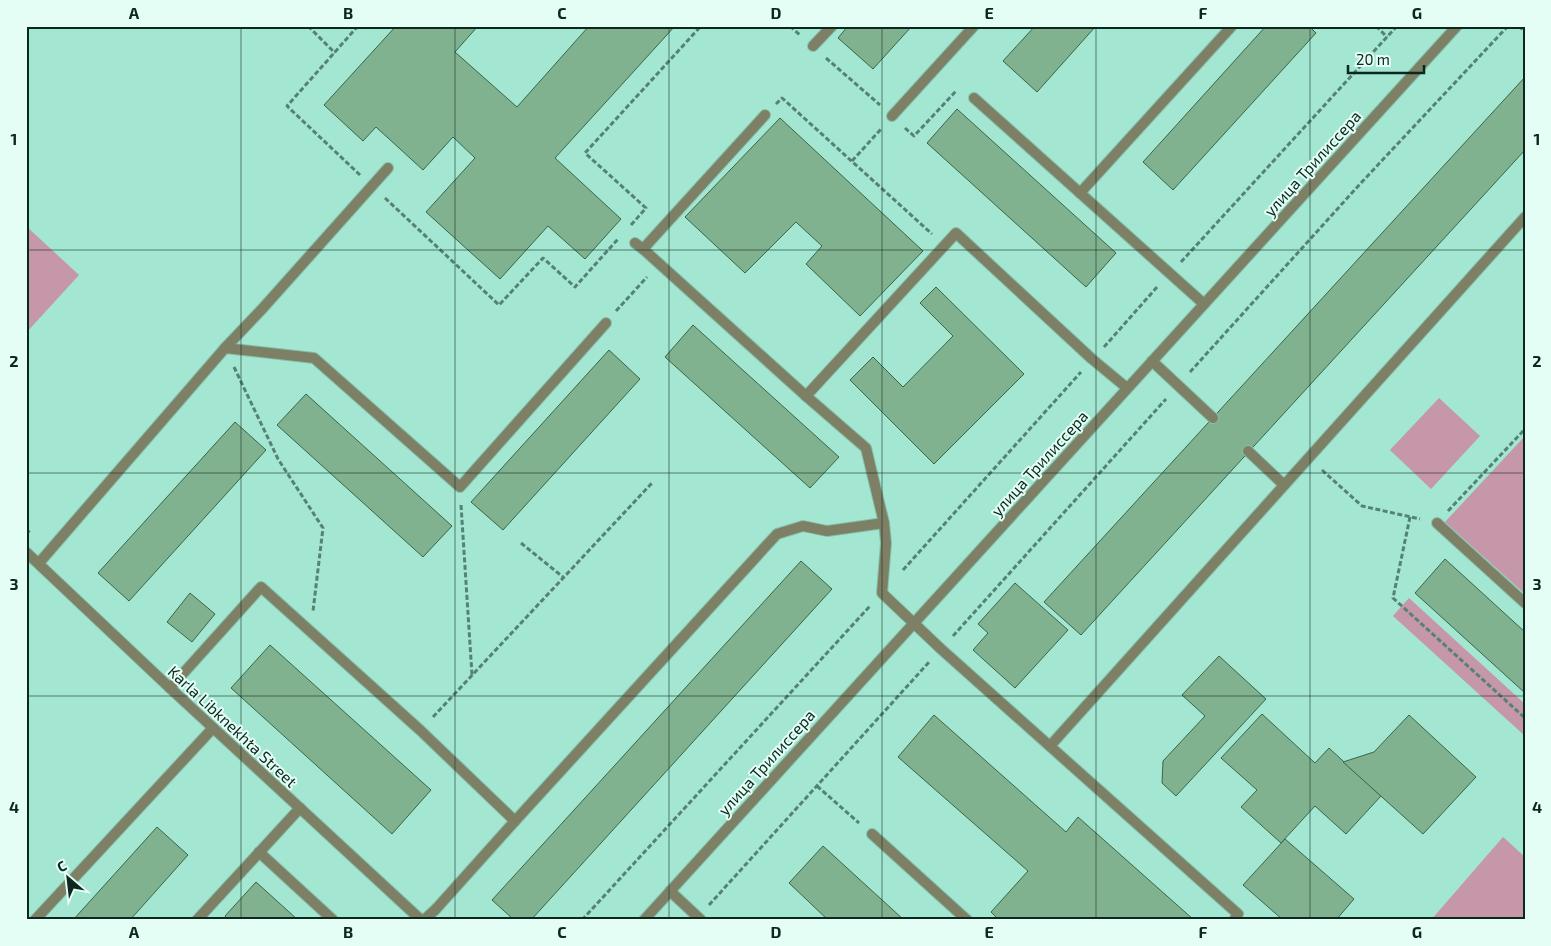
<svg xmlns="http://www.w3.org/2000/svg" width="1551" height="946" font-family="'Exo 2',sans-serif">
<rect width="100%" height="100%" fill="#a3e6d1"/>
<!-- green -->
<g fill="#c696a9">
<path d="M26,226L79,275L26,333Z"/>
<path d="M1439,398L1480,436L1431,489L1390,450Z"/>
<path d="M1525,436V594L1445,522Z"/>
<path d="M1409,598L1525,704V736L1393,616Z"/>
<path d="M1503,837L1525,857V920H1431Z"/>
</g>
<!-- building -->
<g fill="#81b28f" stroke="#386747">
<path d="M396,26H478L455,52L517,107L589,26H675L555,158L621,219L585,259L548,226L500,279L426,212L475,158L453,137L423,170L376,127L363,141L324,105Z"/>
<path d="M848,26H912L873,69L838,38Z"/>
<path d="M1035,26H1096L1037,92L1003,61Z"/>
<path d="M1266,26H1309L1316,33L1173,190L1143,162Z"/>
<path d="M1525,77V150L1081,635L1044,602Z"/>
<path d="M957,109L1116,253L1086,287L927,143Z"/>
<path d="M780,118L923,251L860,316L806,264L822,246L796,222L745,273L685,217Z"/>
<path d="M936,287L1024,374L934,464L850,380L873,357L903,387L953,336L920,303Z"/>
<path d="M693,325L839,457L810,488L665,357Z"/>
<path d="M609,350L640,379L503,530L471,502Z"/>
<path d="M306,394L452,526L423,557L277,425Z"/>
<path d="M235,422L266,450L129,601L98,573Z"/>
<path d="M1445,559L1525,632V693L1415,593Z"/>
<path d="M801,561L832,589L531,920H514L492,900Z"/>
<path d="M1015,583L1068,630L1015,688L973,650L988,633L978,624Z"/>
<path d="M190,593L215,614L192,642L167,622Z"/>
<path d="M270,645L431,790L392,834L231,688Z"/>
<path d="M1219,656L1266,699L1176,796L1162,783L1163,761L1205,716L1182,695Z"/>
<path d="M1262,714L1315,763L1329,748L1381,796L1346,834L1315,806L1281,843L1241,807L1257,790L1221,758Z"/>
<path d="M934,715L1066,832L1078,817L1194,920H999L991,912L1028,871L898,757Z"/>
<path d="M1409,715L1476,777L1423,834L1343,762L1374,752Z"/>
<path d="M157,827L188,855L130,920H73Z"/>
<path d="M1285,839L1354,899L1336,920H1283L1243,885Z"/>
<path d="M823,846L904,920H828L789,883Z"/>
<path d="M256,882L298,920H229L225,916Z"/>
</g>
<g fill="none" stroke-linecap="round" stroke-linejoin="round">
<defs>
<g id="service">
<path d="M813,46L832,26"/>
<path d="M974,98L1204,304"/>
<path d="M765,115L643,249L806,396L866,448L884,523L886,543L882,593L941,649L1238,914L1234,920"/>
<path d="M892,116L974,26"/>
<path d="M1080,193L1232,26"/>
<path d="M635,243L643,249"/>
<path d="M225,348L263,308L388,168"/>
<path d="M1152,361L1213,418"/>
<path d="M806,396L956,233L1092,359L1127,388"/>
<path d="M1248,451L1284,485"/>
<path d="M1437,523L1525,603"/>
<path d="M39,563L225,348L314,358L460,487L606,323"/>
<path d="M170,688L261,587L420,730L515,821"/>
<path d="M1050,746L1525,217"/>
<path d="M872,834L967,920"/>
<path d="M259,852L333,920"/>
<path d="M670,891L701,920"/>
<path d="M35,920L213,728"/>
<path d="M197,920L300,808"/>
<path d="M424,920L436,909L515,821L777,534L803,526L827,531L884,523"/>
</g>
<g id="tertiary">
<path d="M26,552L170,688L421,920"/>
<path d="M644,920L1457,26"/>
</g>
</defs>
<!-- service casing -->
<use href="#service" stroke="#85c0ad" stroke-width="12"/>
<!-- tertiary casing -->
<use href="#tertiary" stroke="#85c0ad" stroke-width="12"/>
<!-- path -->
<g stroke="#548375" stroke-width="3" stroke-dasharray="5 2.5" stroke-linecap="butt">
<path d="M308,26L335,53"/>
<path d="M358,26L287,106L360,175"/>
<path d="M790,26L801,36"/>
<path d="M1376,26L1387,37"/>
<path d="M1519,26L1525,32"/>
<path d="M826,58L880,105"/>
<path d="M776,104L782,98L932,234"/>
<path d="M905,128L914,136L957,90"/>
<path d="M852,161L882,128"/>
<path d="M385,198L499,305L543,258L575,287L618,239"/>
<path d="M631,225L646,208L585,153L701,26"/>
<path d="M1181,262L1397,26"/>
<path d="M616,311L647,277"/>
<path d="M1104,347L1158,286"/>
<path d="M234,367L278,459L323,528L313,611"/>
<path d="M1190,372L1360,184L1508,26"/>
<path d="M1322,470L1362,506L1420,519"/>
<path d="M461,505L472,675"/>
<path d="M1448,511L1525,429"/>
<path d="M1410,517L1393,598L1525,718"/>
<path d="M26,529L31,534"/>
<path d="M521,543L563,577"/>
<path d="M903,570L1081,372"/>
<path d="M953,636L1166,399"/>
<path d="M433,717L652,483"/>
<path d="M817,786L859,823"/>
<path d="M709,905L930,661"/>
<path d="M582,920L870,606"/>
</g>
<!-- service -->
<use href="#service" stroke="#7d8065" stroke-width="10"/>
<!-- tertiary -->
<use href="#tertiary" stroke="#7d8065" stroke-width="10"/>
</g>
<!-- grid -->
<path fill="none" stroke="#0b271f" stroke-width="1" stroke-opacity="0.55" d="M241,26V920M455,26V920M669,26V920M882,26V920M1096,26V920M1310,26V920M26,250H1525M26,473H1525M26,696H1525"/>
<g text-anchor="middle" dominant-baseline="central" stroke-width="4" stroke-linejoin="round" paint-order="stroke">
<!-- street labels -->
<g font-size="16" fill="#0b271f" stroke="#e4fef5">
<text transform="translate(1312 163) rotate(-48)">улица Трилиссера</text>
<text transform="translate(1039 463) rotate(-48)">улица Трилиссера</text>
<text transform="translate(233 726) rotate(43)">Karla Libknekhta Street</text>
<text transform="translate(766 762) rotate(-48)">улица Трилиссера</text>
</g>
</g>
<!-- border -->
<rect width="1551" height="946" fill="none" stroke="#e4fef5" stroke-width="55"/>
<!-- north arrow -->
<g transform="translate(68 878) rotate(332)" stroke="#e4fef5" stroke-width="4" paint-order="stroke">
<path d="M0-4L9 19L0 12L-9 19Z" fill="#0b271f"/>
<text y="-8" font-size="14" font-weight="bold" text-anchor="middle" fill="#0b271f">С</text>
</g>
<!-- scale -->
<path d="M1348 65v8h76v-8" fill="none" stroke="#0b271f" stroke-width="2.5"/>
<text x="1356" y="65" font-size="15" fill="#0b271f" stroke="#e4fef5" stroke-width="4" paint-order="stroke">20 m</text>
<rect x="28" y="28" width="1496" height="890" fill="none" stroke="#0b271f" stroke-width="2"/>
<g font-size="16" text-anchor="middle" font-weight="bold" fill="#0b271f">
<text x="134" y="19">A</text>
<text x="348" y="19">B</text>
<text x="562" y="19">C</text>
<text x="776" y="19">D</text>
<text x="989" y="19">E</text>
<text x="1203" y="19">F</text>
<text x="1417" y="19">G</text>
<text x="14" y="145">1</text>
<text x="1537" y="145">1</text>
<text x="14" y="367">2</text>
<text x="1537" y="367">2</text>
<text x="14" y="590">3</text>
<text x="1537" y="590">3</text>
<text x="14" y="813">4</text>
<text x="1537" y="813">4</text>
<text x="134" y="938">A</text>
<text x="348" y="938">B</text>
<text x="562" y="938">C</text>
<text x="776" y="938">D</text>
<text x="989" y="938">E</text>
<text x="1203" y="938">F</text>
<text x="1417" y="938">G</text>
</g>
</svg>
